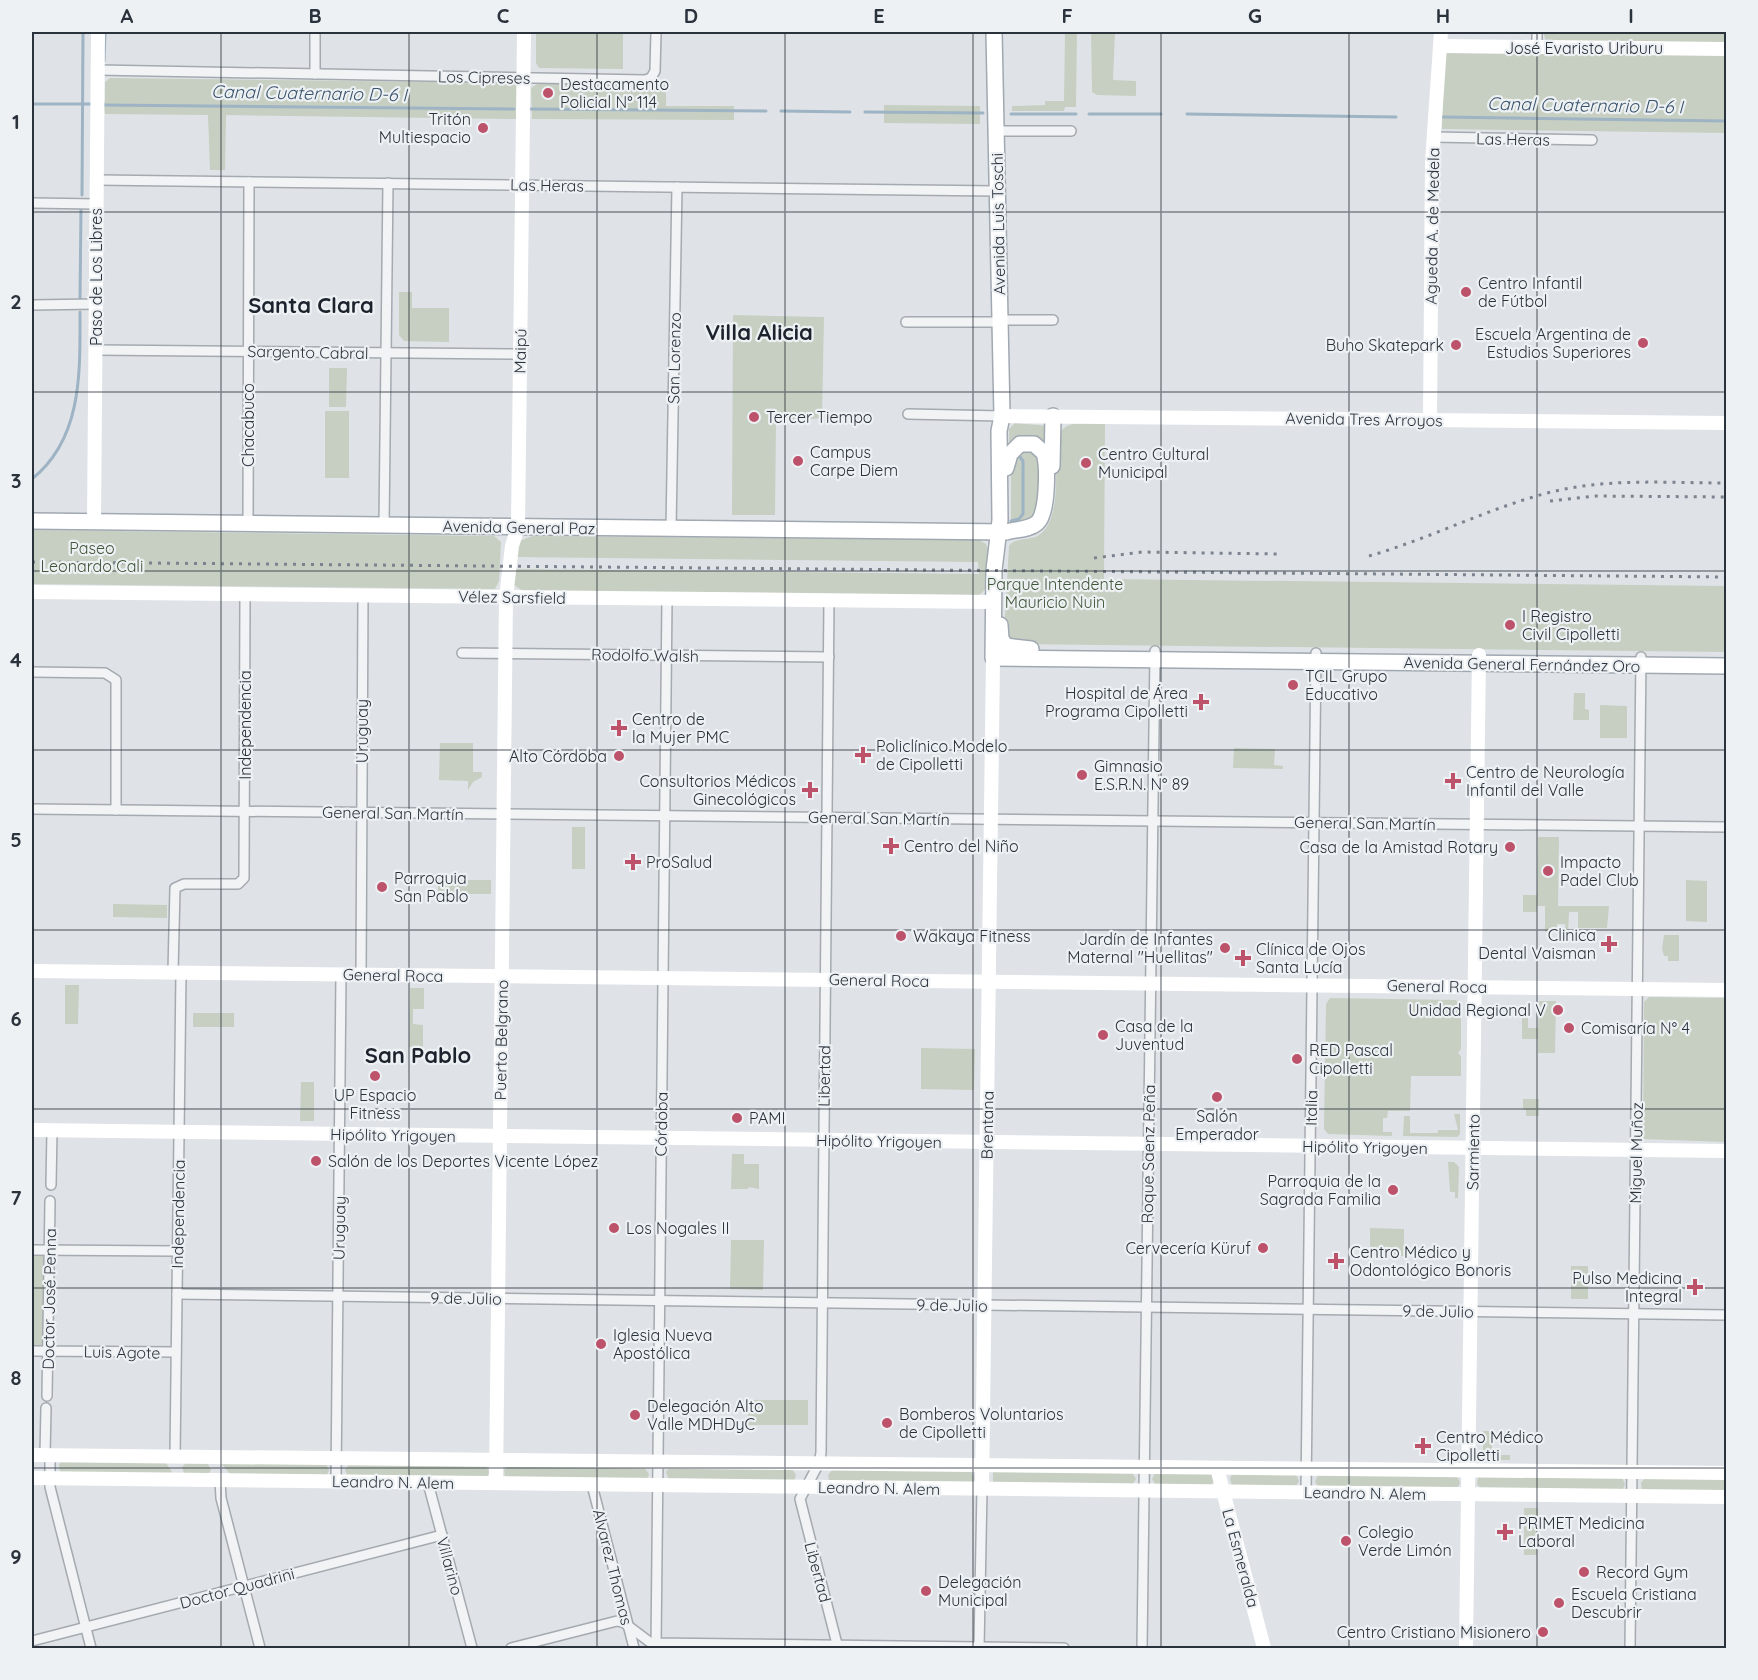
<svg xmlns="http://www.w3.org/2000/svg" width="1758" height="1680" font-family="Quicksand,sans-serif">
<rect width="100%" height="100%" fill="#dfe3e7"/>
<!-- green -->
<g fill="#c6cfc1">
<path d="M536,32H623V69L539,68L536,63Z"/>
<path d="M1065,32H1077L1076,107H1065L1064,111H1012V106L1045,105V101H1064Z"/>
<path d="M1091,32H1115L1113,80L1136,81V96L1097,95L1092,92Z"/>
<path d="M1543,32H1726V44L1546,41Z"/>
<path d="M1447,52L1726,54V133L1442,129L1444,59Z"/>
<path d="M110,78L513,83L517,85L519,106L516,119L226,115L225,170H210L208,115L105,114L103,102L105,101V82Z"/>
<path d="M539,83L666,84V106H734V120L532,119L531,88Z"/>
<path d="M884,105L980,106V124L884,123Z"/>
<path d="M399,292H412V308H449V342L404,341L399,335Z"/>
<path d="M733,315L824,317L822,418L776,422L775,515H732Z"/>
<path d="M329,368H347L346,407H329Z"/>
<rect x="325" y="411" width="24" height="67"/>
<path d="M1105,422L1104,579L1726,586V652L1015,644L1004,635L1009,546C1015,537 1030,541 1039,535C1062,520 1055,465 1056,439C1065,418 1085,423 1105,422Z"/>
<path d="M1015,423L1048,426V452L1009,446V429Z"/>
<path d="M1026,448L1042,458L1036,520L1011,523V464Z"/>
<path d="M32,530L494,536L501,542L499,581L495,589L32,584Z"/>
<path d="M533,536L979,540L986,544L988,549C990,564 993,591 976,596L523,591L514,585L513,569L979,574L978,562L514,557L519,541Z"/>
<path d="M1574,693H1585V709L1589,710V720H1573Z"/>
<path d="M1600,705L1627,706V738H1600Z"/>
<path d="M440,743H473V772H482V777L473,782L468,790V781L439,780Z"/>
<path d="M1234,748L1275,749L1274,765L1283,766V769L1233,768Z"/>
<rect x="572" y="827" width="13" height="42"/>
<path d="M1538,837H1559L1558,906H1609L1607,928H1578V912H1569L1568,934H1566L1565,924H1557V932H1545V906H1537V912H1523V895H1537Z"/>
<rect x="438" y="880" width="53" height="14"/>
<path d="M1686,880L1707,881V922L1686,921Z"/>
<path d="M113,904L167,905V918L113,917Z"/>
<path d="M1664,935H1679V961H1668V956H1664L1662,949Z"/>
<path d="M65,985H79L78,1024H65Z"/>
<path d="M410,988H424V1009H413V1024L423,1025V1047H409Z"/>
<path d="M1649,997L1726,998V1142L1643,1139L1644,1002Z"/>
<path d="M1330,998L1456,1000L1461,1006V1049L1458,1053L1461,1056V1076H1411L1410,1111H1388L1387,1118H1383V1132H1392V1136L1328,1134L1324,1129L1326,1004Z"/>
<path d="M1539,1001H1556L1555,1053H1538V1039H1522V1017H1528V1028H1538Z"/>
<rect x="193" y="1013" width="41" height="14"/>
<path d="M921,1048L975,1049L974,1090L921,1089Z"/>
<path d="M301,1082H314V1121H300Z"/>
<path d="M1523,1099H1539V1116H1526V1110L1523,1109Z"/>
<path d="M1454,1114H1460V1134L1457,1137L1403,1136L1404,1116H1410V1133H1438V1130H1458Z"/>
<path d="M732,1154H744V1164H759V1189L749,1187L748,1189H731Z"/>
<path d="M1448,1162H1454L1459,1167L1458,1198H1455V1192H1450Z"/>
<path d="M1370,1228L1404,1229V1256H1370Z"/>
<path d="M731,1240H764L763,1290L730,1289Z"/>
<path d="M32,1255H42L45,1258L43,1345L32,1347Z"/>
<rect x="1571" y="1266" width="17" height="33"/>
<rect x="748" y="1400" width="60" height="25"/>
<path d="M1483,1431H1492V1455H1510V1460H1485L1483,1457Z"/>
<path d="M62,1461L166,1463L174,1475L60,1472L59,1464Z"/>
<path d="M187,1462H207L211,1470L207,1475L184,1473L182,1467Z"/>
<path d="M221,1463L326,1464L329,1470L327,1475L230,1474Z"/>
<path d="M350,1463L487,1467L489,1472L487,1477L347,1475L345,1470Z"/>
<path d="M508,1466H643L649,1474L647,1479L505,1477L504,1470Z"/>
<path d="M669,1468L792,1469L796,1475L794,1481L669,1480L666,1472Z"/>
<path d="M832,1470L971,1471L974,1478L973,1482L829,1481L828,1475Z"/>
<path d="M993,1472H1132L1136,1479L1132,1485L993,1483Z"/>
<path d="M1155,1473H1211L1214,1481L1211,1485L1155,1484L1152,1479Z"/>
<path d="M1232,1474H1296L1299,1481L1296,1486L1232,1485L1230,1479Z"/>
<path d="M1318,1475L1457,1476L1460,1483L1457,1488L1319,1487L1315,1482Z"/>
<path d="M1478,1477L1622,1478L1625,1484L1623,1489H1481L1477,1484Z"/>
<path d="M1645,1478H1726V1493L1642,1490L1641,1483Z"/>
<path d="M1524,1508H1538L1537,1555H1524Z"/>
</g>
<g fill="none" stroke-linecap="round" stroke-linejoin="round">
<!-- stream -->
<g stroke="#9eb3c3" stroke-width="3">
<path d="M104,61L105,32"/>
<path d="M32,104H90"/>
<path d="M104,105L514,109"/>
<path d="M531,109L766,111"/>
<path d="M781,111L850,112"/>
<path d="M865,112L983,113"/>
<path d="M1011,114H1076"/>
<path d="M1089,114H1161"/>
<path d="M1187,114L1396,117"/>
<path d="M1443,117L1726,121"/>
<path d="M82,195L83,32"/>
<path d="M80,299L81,208"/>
<path d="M32,479C83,438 80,371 80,312"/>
<path d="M1011,521L1019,519L1023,514V461L1020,457L1015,456"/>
</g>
<defs>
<g id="street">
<path d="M1537,47V32"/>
<path d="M98,70L645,80L651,78L655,71L656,32"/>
<path d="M315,74V32"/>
<path d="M996,131H1071"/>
<path d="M1433,137L1592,140"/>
<path d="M97,180L997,191"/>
<path d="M32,203L97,204"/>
<path d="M32,305L96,304"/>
<path d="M1000,320H1053"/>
<path d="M906,322H1000"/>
<path d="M96,350L520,354"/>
<path d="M908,414L1002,416"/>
<path d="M248,524L249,182"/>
<path d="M384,525L388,183"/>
<path d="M671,529L677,187"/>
<path d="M829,600L821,1453L819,1463L800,1499L838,1648"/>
<path d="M462,653L829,657"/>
<path d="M32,672L105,673L116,680V810"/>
<path d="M32,809L1726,827"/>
<path d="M173,972L175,888L184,884H238L244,878L245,595"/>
<path d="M361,975L363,596"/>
<path d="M51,1185L52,1131"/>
<path d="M32,1250L177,1251"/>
<path d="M177,1294L1726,1315"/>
<path d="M32,1351L176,1352"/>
<path d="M47,1396L50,1201"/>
<path d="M45,1455L46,1408"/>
<path d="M50,1455V1487L91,1648"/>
<path d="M175,1456L181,973"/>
<path d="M220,1480L221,1498L260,1648"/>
<path d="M336,1482L341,974"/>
<path d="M428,1483L472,1648"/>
<path d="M592,1485L634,1648"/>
<path d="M1306,1492L1316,653"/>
<path d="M32,1641L442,1535"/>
<path d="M511,1648L617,1621L623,1622L651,1643L1064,1648"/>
<path d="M656,1648L667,599"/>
<path d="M979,1648L982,1489"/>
<path d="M1142,1648L1155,651"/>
<path d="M1630,1648L1641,657"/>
</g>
<g id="primary">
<path d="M994,32L1002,416L999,431L1000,520L994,570L993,658L1726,666"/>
<path d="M1052,466L1053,416"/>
<path d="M32,521L1006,532C1016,529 1029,530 1037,523C1048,514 1048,466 1044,453L1034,444H1020L1010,454L1006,468"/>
<path d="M1000,625L1001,639L1006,646L1031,649"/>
</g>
</defs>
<!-- street casing -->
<use href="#street" stroke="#a5aab0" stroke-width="12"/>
<!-- primary casing -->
<use href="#primary" stroke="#a0a8b1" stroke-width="18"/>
<!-- street -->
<use href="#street" stroke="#f1f3f5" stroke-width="9"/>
<!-- secondary -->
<g stroke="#fff" stroke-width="14">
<path d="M1441,46L1726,49"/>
<path d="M1002,416L1726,423"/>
<path d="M1430,420L1432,162L1441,32"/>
<path d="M94,522L98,32"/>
<path d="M32,592L993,602"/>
<path d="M32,971L1726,990"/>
<path d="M32,1130L1726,1151"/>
<path d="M32,1455L1726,1473"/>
<path d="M1217,1468L1264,1648"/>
<path d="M32,1478L1726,1497"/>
<path d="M496,1483L506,597L512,546L518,527L524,32"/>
<path d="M982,1489L993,658"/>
<path d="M1466,1648L1479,655"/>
</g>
<!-- primary -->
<use href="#primary" stroke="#fff" stroke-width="15"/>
<!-- rail -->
<g stroke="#7b838e" stroke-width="3" stroke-dasharray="3 6" stroke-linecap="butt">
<path d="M1550,501L1596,496L1726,497"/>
<path d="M1369,556C1436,537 1504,500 1570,488C1621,479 1675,483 1726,483"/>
<path d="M1094,558L1142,552L1277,554"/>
<path d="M32,562L1726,577"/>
</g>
</g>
<!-- grid -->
<path fill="none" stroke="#2a323c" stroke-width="1.5" stroke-opacity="0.55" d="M221,32V1648M409,32V1648M597,32V1648M785,32V1648M973,32V1648M1161,32V1648M1349,32V1648M1537,32V1648M32,212H1726M32,392H1726M32,571H1726M32,750H1726M32,930H1726M32,1109H1726M32,1288H1726M32,1468H1726"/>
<!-- markers -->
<g fill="#bd526b" stroke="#eef1f4" stroke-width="2">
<circle cx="548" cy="93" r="6"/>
<circle cx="483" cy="128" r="6"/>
<circle cx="1466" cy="292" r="6"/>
<circle cx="1643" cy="343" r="6"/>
<circle cx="1456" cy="345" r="6"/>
<circle cx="754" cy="417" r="6"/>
<circle cx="798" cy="461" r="6"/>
<circle cx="1086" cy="463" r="6"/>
<circle cx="1510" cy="625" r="6"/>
<circle cx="1293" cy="685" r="6"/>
<path d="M1198 693h6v6h6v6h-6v6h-6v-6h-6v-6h6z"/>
<path d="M616 719h6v6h6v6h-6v6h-6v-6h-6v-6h6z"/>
<path d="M860 746h6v6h6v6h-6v6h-6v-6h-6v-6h6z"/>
<circle cx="619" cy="756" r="6"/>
<circle cx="1082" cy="775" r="6"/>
<path d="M1450 772h6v6h6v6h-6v6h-6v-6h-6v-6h6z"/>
<path d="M807 781h6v6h6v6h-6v6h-6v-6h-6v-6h6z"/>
<path d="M888 837h6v6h6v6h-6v6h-6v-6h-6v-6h6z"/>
<circle cx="1510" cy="847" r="6"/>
<path d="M630 853h6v6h6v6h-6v6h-6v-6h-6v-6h6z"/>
<circle cx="1548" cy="871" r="6"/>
<circle cx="382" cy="887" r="6"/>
<circle cx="901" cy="936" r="6"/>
<path d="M1606 935h6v6h6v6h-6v6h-6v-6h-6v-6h6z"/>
<circle cx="1225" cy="948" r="6"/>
<path d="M1240 949h6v6h6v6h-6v6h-6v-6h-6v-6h6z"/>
<circle cx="1558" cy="1010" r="6"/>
<circle cx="1569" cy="1028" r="6"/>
<circle cx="1103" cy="1035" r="6"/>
<circle cx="1297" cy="1059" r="6"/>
<circle cx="375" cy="1076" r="6"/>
<circle cx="1217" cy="1097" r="6"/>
<circle cx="737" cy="1118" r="6"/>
<circle cx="316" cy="1161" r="6"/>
<circle cx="1393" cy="1190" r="6"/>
<circle cx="614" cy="1228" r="6"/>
<circle cx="1263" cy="1248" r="6"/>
<path d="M1333 1252h6v6h6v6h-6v6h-6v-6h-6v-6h6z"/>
<path d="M1692 1278h6v6h6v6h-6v6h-6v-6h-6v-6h6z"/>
<circle cx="601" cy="1344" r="6"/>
<circle cx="635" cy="1415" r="6"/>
<circle cx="887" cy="1423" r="6"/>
<path d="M1420 1437h6v6h6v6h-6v6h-6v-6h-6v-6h6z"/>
<path d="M1502 1523h6v6h6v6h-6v6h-6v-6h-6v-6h6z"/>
<circle cx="1346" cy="1541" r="6"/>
<circle cx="1584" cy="1572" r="6"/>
<circle cx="926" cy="1591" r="6"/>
<circle cx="1559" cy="1603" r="6"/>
<circle cx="1543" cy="1632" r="6"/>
</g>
<g text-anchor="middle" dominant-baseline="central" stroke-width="4.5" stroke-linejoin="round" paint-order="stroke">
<!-- street labels -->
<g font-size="16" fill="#2a323c" stroke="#eef1f4">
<text x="1584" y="48">José Evaristo Uriburu</text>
<text transform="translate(484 77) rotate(1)">Los Cipreses</text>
<text transform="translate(1513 139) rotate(1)">Las Heras</text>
<text transform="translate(547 185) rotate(1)">Las Heras</text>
<text transform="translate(998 224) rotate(-91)">Avenida Luis Toschi</text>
<text transform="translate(1432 226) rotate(-89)">Agueda A. de Medela</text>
<text transform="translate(96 277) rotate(-90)">Paso de Los Libres</text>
<text transform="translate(520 351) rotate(-89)">Maipú</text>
<text transform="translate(308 352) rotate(1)">Sargento Cabral</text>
<text transform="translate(674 358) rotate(-89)">San Lorenzo</text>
<text transform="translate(1364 419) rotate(1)">Avenida Tres Arroyos</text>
<text transform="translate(248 425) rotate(-90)">Chacabuco</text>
<text transform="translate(519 527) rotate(1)">Avenida General Paz</text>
<text transform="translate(512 597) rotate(1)">Vélez Sarsfield</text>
<text transform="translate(645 655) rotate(1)">Rodolfo Walsh</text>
<text transform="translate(1522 664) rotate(1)">Avenida General Fernández Oro</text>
<text transform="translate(245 725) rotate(-90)">Independencia</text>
<text transform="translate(362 731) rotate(-90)">Uruguay</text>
<text transform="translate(393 813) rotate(1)">General San Martín</text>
<text transform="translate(879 818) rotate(1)">General San Martín</text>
<text transform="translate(1365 823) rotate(1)">General San Martín</text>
<text transform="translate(393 975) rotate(1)">General Roca</text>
<text transform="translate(879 980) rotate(1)">General Roca</text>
<text transform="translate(1437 986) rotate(1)">General Roca</text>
<text transform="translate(501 1040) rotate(-89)">Puerto Belgrano</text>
<text transform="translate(824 1076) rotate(-89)">Libertad</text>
<text transform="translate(1311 1108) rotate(-89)">Italia</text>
<text transform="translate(661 1124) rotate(-89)">Córdoba</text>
<text transform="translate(987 1125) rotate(-89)">Brentana</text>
<text transform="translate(393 1135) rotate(1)">Hipólito Yrigoyen</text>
<text transform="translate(879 1141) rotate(1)">Hipólito Yrigoyen</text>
<text transform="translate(1365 1147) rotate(1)">Hipólito Yrigoyen</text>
<text transform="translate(1473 1152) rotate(-89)">Sarmiento</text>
<text transform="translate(1636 1153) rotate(-89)">Miguel Muñoz</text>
<text transform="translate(1148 1154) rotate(-89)">Roque Saenz Peña</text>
<text transform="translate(178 1214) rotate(-89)">Independencia</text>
<text transform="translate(339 1228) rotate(-89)">Uruguay</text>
<text transform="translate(466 1298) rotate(1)">9 de Julio</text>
<text transform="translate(49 1299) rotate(-89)">Doctor José Penna</text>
<text transform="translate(952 1305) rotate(1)">9 de Julio</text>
<text transform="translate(1438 1311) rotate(1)">9 de Julio</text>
<text transform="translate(122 1352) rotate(1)">Luis Agote</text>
<text transform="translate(393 1482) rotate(1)">Leandro N. Alem</text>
<text transform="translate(879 1488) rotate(1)">Leandro N. Alem</text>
<text transform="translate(1365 1493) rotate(1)">Leandro N. Alem</text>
<text transform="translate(1241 1558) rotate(75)">La Esmeralda</text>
<text transform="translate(450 1566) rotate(75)">Villarino</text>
<text transform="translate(613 1567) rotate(76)">Alvarez Thomas</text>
<text transform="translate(818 1572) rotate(75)">Libertad</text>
<text transform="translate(237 1588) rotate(-15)">Doctor Quadrini</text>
</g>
<!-- poi labels -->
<g font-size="16" fill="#2a323c" stroke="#eef1f4" text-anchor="start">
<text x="560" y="84">Destacamento<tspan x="560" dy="18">Policial N° 114</tspan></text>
<text x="471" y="119" text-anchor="end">Tritón<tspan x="471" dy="18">Multiespacio</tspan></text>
<text x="1478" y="283">Centro Infantil<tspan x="1478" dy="18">de Fútbol</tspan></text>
<text x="1631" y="334" text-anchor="end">Escuela Argentina de<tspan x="1631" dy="18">Estudios Superiores</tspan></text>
<text x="1444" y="345" text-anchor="end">Buho Skatepark</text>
<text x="766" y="417">Tercer Tiempo</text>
<text x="810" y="452">Campus<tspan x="810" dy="18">Carpe Diem</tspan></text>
<text x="1098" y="454">Centro Cultural<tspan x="1098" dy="18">Municipal</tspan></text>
<text x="1522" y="616">I Registro<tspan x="1522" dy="18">Civil Cipolletti</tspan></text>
<text x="1305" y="676">TCIL Grupo<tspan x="1305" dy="18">Educativo</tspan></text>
<text x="1188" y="693" text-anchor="end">Hospital de Área<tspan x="1188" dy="18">Programa Cipolletti</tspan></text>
<text x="632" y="719">Centro de<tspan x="632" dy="18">la Mujer PMC</tspan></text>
<text x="876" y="746">Policlínico Modelo<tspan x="876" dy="18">de Cipolletti</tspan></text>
<text x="607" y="756" text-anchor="end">Alto Córdoba</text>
<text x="1094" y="766">Gimnasio<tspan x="1094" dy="18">E.S.R.N. N° 89</tspan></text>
<text x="1466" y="772">Centro de Neurología<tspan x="1466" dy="18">Infantil del Valle</tspan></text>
<text x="796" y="781" text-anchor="end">Consultorios Médicos<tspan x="796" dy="18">Ginecológicos</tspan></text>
<text x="904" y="846">Centro del Niño</text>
<text x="1498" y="847" text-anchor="end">Casa de la Amistad Rotary</text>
<text x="646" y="862">ProSalud</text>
<text x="1560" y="862">Impacto<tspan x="1560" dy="18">Padel Club</tspan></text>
<text x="394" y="878">Parroquia<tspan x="394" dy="18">San Pablo</tspan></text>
<text x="1596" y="935" text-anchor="end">Clinica<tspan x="1596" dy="18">Dental Vaisman</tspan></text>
<text x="913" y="936">Wakaya Fitness</text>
<text x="1213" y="939" text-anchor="end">Jardín de Infantes<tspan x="1213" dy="18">Maternal "Huellitas"</tspan></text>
<text x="1256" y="949">Clínica de Ojos<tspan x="1256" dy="18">Santa Lucía</tspan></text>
<text x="1546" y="1010" text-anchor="end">Unidad Regional V</text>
<text x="1115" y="1026">Casa de la<tspan x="1115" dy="18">Juventud</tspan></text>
<text x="1581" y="1028">Comisaría N° 4</text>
<text x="1309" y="1050">RED Pascal<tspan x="1309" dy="18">Cipolletti</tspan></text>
<text x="375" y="1095" text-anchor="middle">UP Espacio<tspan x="375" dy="18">Fitness</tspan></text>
<text x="1217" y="1116" text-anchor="middle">Salón<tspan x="1217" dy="18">Emperador</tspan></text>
<text x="749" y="1118">PAMI</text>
<text x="328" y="1161">Salón de los Deportes Vicente López</text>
<text x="1381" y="1181" text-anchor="end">Parroquia de la<tspan x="1381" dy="18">Sagrada Familia</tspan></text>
<text x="626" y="1228">Los Nogales II</text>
<text x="1251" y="1248" text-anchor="end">Cervecería Küruf</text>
<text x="1350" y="1252">Centro Médico y<tspan x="1350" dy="18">Odontológico Bonoris</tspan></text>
<text x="1682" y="1278" text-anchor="end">Pulso Medicina<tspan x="1682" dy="18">Integral</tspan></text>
<text x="613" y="1335">Iglesia Nueva<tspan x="613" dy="18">Apostólica</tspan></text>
<text x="647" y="1406">Delegación Alto<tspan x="647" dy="18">Valle MDHDyC</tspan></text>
<text x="899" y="1414">Bomberos Voluntarios<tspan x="899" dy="18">de Cipolletti</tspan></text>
<text x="1436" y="1437">Centro Médico<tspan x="1436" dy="18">Cipolletti</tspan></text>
<text x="1518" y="1523">PRIMET Medicina<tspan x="1518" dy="18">Laboral</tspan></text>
<text x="1358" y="1532">Colegio<tspan x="1358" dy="18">Verde Limón</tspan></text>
<text x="1596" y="1572">Record Gym</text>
<text x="938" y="1582">Delegación<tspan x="938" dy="18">Municipal</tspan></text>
<text x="1571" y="1594">Escuela Cristiana<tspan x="1571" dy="18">Descubrir</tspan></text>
<text x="1531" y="1632" text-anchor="end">Centro Cristiano Misionero</text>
</g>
<!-- park labels -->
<g font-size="16" fill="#415639" stroke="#eef1f4">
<text x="92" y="548">Paseo<tspan x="92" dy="18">Leonardo Cali</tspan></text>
<text x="1055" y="584">Parque Intendente<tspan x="1055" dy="18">Mauricio Nuin</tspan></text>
</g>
<!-- water labels -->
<g font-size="18" font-style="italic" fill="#39536b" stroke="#eef1f4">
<text transform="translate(309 93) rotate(1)">Canal Cuaternario D-6 I</text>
<text transform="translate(1585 105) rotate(1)">Canal Cuaternario D-6 I</text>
</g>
<!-- district labels -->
<g font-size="22" font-weight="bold" fill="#1c232d" stroke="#eef1f4">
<text x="311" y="305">Santa Clara</text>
<text x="759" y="332">Villa Alicia</text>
<text x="418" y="1055">San Pablo</text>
</g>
</g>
<!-- border -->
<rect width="1758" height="1680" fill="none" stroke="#eef1f4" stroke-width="66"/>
<rect x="33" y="33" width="1692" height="1614" fill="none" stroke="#2a323c" stroke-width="2"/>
<g font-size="20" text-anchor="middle" font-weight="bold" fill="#2a323c">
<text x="127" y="23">A</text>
<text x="315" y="23">B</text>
<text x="503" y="23">C</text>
<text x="691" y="23">D</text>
<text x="879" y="23">E</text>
<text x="1067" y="23">F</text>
<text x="1255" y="23">G</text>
<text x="1443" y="23">H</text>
<text x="1631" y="23">I</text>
<text x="16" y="129">1</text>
<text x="16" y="309">2</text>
<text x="16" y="488">3</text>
<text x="16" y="667">4</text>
<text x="16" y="847">5</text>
<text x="16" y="1026">6</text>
<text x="16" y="1205">7</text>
<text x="16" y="1385">8</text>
<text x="16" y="1564">9</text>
</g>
</svg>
